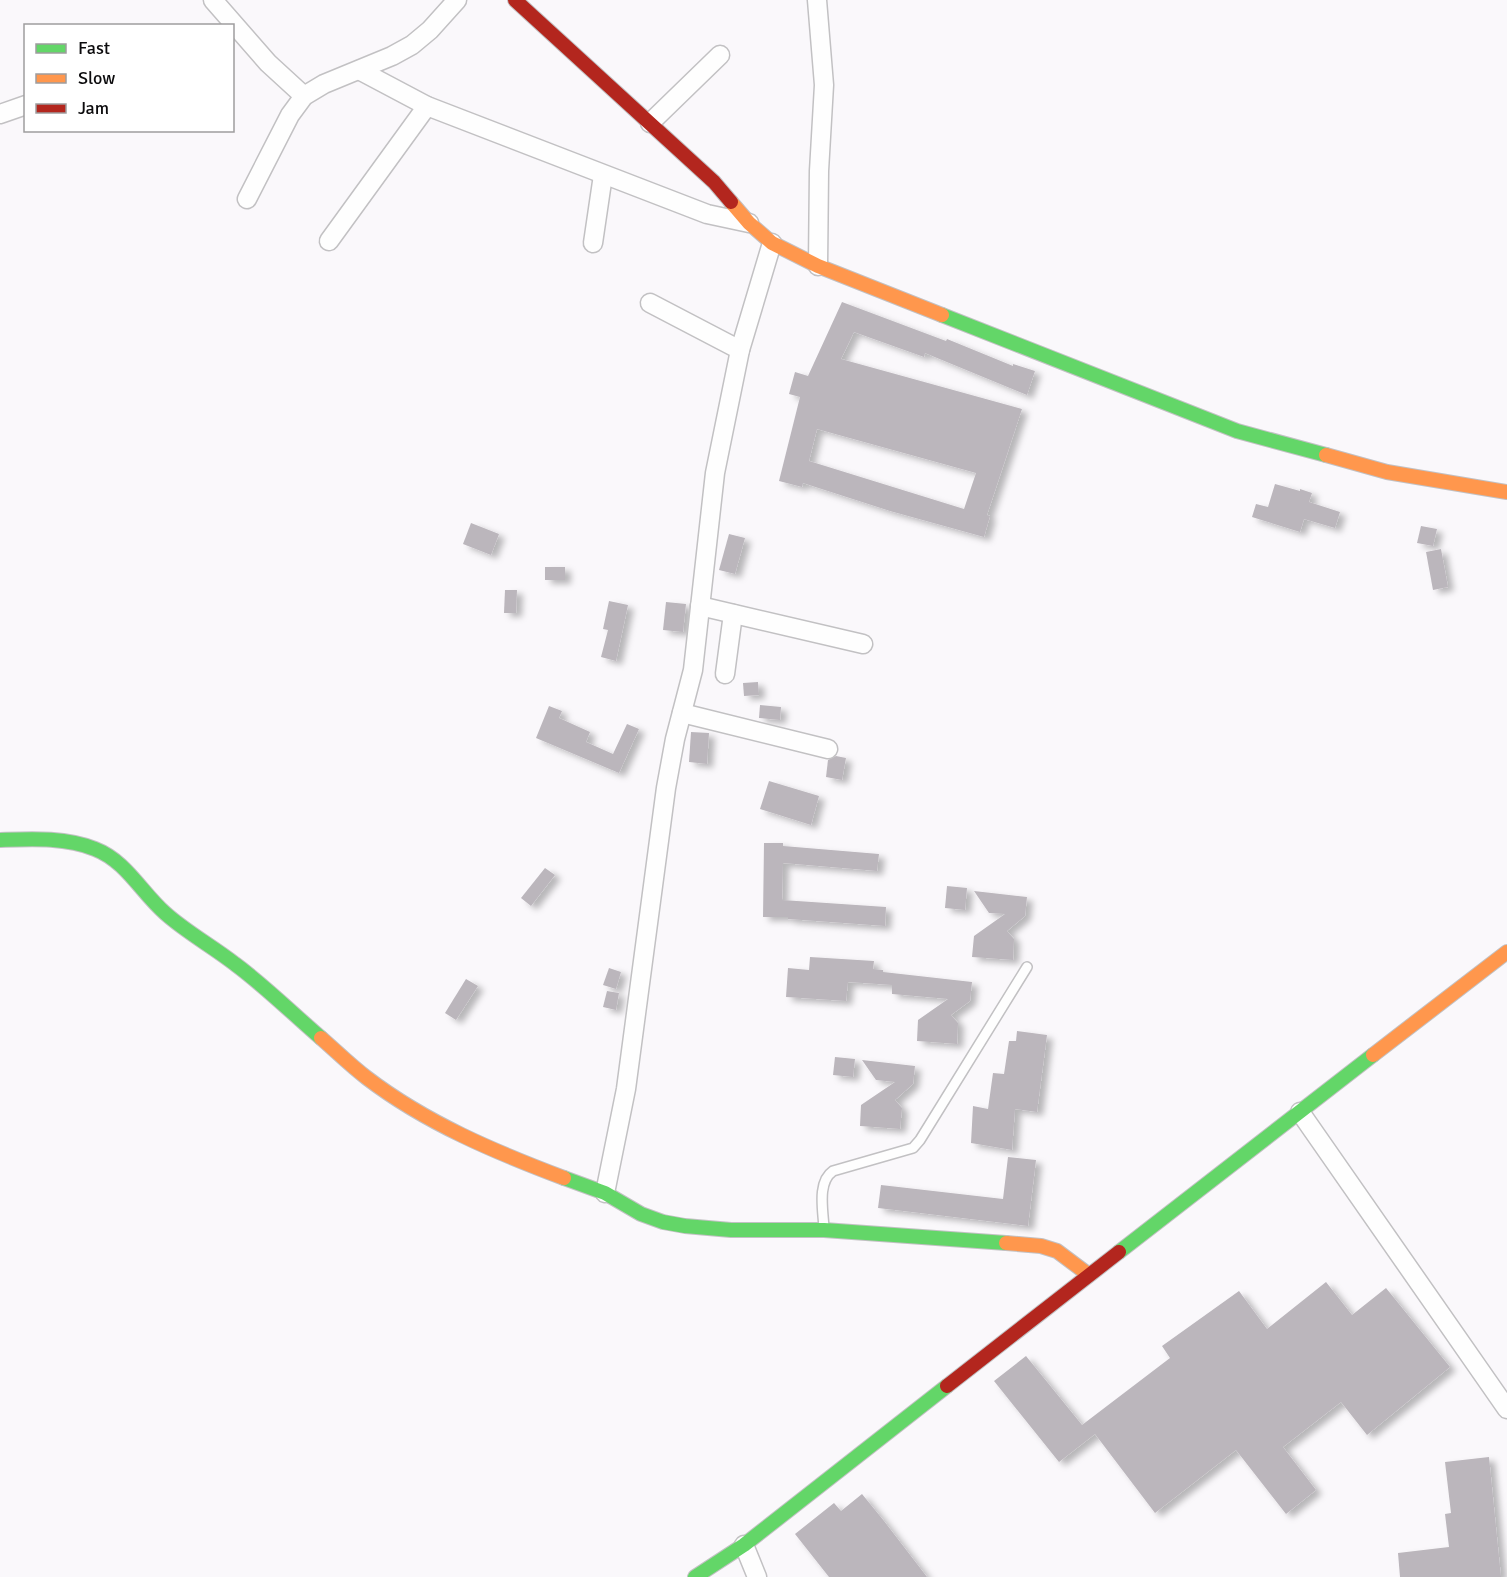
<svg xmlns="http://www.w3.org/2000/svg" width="1507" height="1577" font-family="Signika,sans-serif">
<defs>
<filter id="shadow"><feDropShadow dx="6" dy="4" stdDeviation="3" flood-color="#0004"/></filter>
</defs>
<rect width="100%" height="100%" fill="#faf8fb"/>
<!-- building -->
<g fill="#bbb6bc" fill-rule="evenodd" filter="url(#shadow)">
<path d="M842,302L946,341L947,339L1013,366V364L1035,371L1027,395L925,353L924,357L854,332L841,359L1022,409L987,515L990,516L984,537L890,511L803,483L802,487L779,481L800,397L789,394L795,372L808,376ZM817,429L976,473L964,509L809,461Z"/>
<path d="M1275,484L1300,491V489L1312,493L1309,502L1340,512L1335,528L1304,519L1300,532L1252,517L1256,504L1268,507Z"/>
<path d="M471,523L499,534L491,555L463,544Z"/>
<path d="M1421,526L1437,529L1433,546L1417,543Z"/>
<path d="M729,534L745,538L735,574L719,570Z"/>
<path d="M1441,549L1448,587L1433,590L1426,552Z"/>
<rect x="545" y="567" width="20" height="13"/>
<path d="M505,590H517L516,613H504Z"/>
<path d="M609,601L628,605L616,661L601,657L608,630L603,629Z"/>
<path d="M666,602L686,604L683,632L663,630Z"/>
<path d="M758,682L759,695L744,696L743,683Z"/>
<path d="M760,705L781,707L780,720L759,718Z"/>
<path d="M549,706L562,711L559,718L590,732L586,742L613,754L627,724L639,729L619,773L536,738Z"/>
<path d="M691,732L709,733L707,764L689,762Z"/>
<path d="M836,756L846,758L842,780L826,777L828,760Z"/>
<path d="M769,781L819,796L811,825L760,809Z"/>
<path d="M764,843H783V846L879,854L877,871L783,863L782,900L886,907L885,926L788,919V917H763Z"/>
<path d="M545,868L555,875L531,906L521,898Z"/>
<path d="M947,886L967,888L965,910L945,908Z"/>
<path d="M974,891L1027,897L1025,916L1007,931L1014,939L1013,960L972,957L974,936L1005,914L989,913Z"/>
<path d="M810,957L874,961L873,969L883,970V972L972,982L970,1001L951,1015L958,1023L957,1044L917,1041L918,1020L948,999L892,994V985L848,982L846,1001L786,997L788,968L809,970Z"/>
<path d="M609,968L621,972L616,989L603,985Z"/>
<path d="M466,979L478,986L456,1020L445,1013Z"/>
<path d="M607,991L619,993L616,1010L603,1007Z"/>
<path d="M1017,1031L1047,1035L1037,1112L1015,1109L1012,1150L971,1143L973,1106L988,1109L993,1073L1004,1074L1009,1041H1016Z"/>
<path d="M835,1057L855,1059L853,1077L833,1075Z"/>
<path d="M862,1060L915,1066L913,1084L895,1100L902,1108L900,1129L860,1126L861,1105L895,1082L876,1080Z"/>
<path d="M1008,1157L1036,1160L1028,1226L878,1208L881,1185L1003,1199Z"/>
<path d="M1326,1282L1352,1315L1386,1288L1450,1367L1367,1435L1341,1402L1283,1447L1316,1490L1286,1514L1236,1450L1155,1513L1095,1434L1059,1462L994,1381L1026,1356L1082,1425L1170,1358L1162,1346L1239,1291L1267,1329Z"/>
<path d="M1489,1457L1501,1577H1400L1398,1553L1449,1547L1445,1514L1451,1513L1445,1462Z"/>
<path d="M862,1494L884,1521L927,1577H829L795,1534L834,1503L841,1511Z"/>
</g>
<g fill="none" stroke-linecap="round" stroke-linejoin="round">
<defs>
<path id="lane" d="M824,1228C823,1210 817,1182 833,1171L913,1148L920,1140L1027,967"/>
<g id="street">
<path d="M213,0L268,63L304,96"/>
<path d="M817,0L824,85L819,171L818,266"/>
<path d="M359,70L427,106L707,214L749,223"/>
<path d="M0,114L26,105"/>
<path d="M650,123L720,55"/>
<path d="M247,199L290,115L304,96L324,84L392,56L412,45L430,30L457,0"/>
<path d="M329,241L427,106"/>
<path d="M593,243L603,175"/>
<path d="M650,303L740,350"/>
<path d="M700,606L863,644"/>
<path d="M725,674L733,614"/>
<path d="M682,713L828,749"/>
<path d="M1300,1112L1507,1409"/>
<path d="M605,1193L626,1089L666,788L675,739L693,670L715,473L740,350L772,243"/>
<path d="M744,1545L757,1577"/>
</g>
<g id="fast">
<path d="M942,315L1237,431L1326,455"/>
<path d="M0,840C31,839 65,837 95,849C126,861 141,892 165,913C186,932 212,946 235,964C265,986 293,1014 321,1038"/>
<path d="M564,1178L605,1193L641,1214L663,1222L685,1226L731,1230H824L1006,1243"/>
<path d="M1119,1252L1373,1055"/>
<path d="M695,1577L744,1545L947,1386"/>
</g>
<g id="slow">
<path d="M731,202L749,223L772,243L818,266L942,315"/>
<path d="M1326,455L1387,472L1507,492"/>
<path d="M321,1038C336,1051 351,1066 367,1078C426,1123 495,1152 564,1178"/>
<path d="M1373,1055L1507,952"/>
<path d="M1006,1243L1041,1246L1057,1251L1089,1275"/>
</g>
<g id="jam">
<path d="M515,0L714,182L731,202"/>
<path d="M947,1386L1119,1252"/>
</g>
</defs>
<!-- lane casing -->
<use href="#lane" stroke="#c2c1c3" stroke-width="12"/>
<!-- street casing -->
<use href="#street" stroke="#c2c1c3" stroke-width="21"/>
<!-- fast casing -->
<use href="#fast" stroke="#c2c1c3" stroke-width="16"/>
<!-- slow casing -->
<use href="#slow" stroke="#c2c1c3" stroke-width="16"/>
<!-- jam casing -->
<use href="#jam" stroke="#c2c1c3" stroke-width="16"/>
<!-- lane -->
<use href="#lane" stroke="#fefefe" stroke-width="9"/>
<!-- street -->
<use href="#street" stroke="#fefefe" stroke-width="18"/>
<!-- fast -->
<use href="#fast" stroke="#63d668" stroke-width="14"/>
<!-- slow -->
<use href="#slow" stroke="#ff974d" stroke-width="14"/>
<!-- jam -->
<use href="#jam" stroke="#b3261e" stroke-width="14"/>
</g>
<!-- legend -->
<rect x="24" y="24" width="210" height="108" fill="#ffffff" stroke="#9e9d9e" stroke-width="1.5"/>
<rect x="36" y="44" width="30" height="9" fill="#63d668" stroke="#9e9d9e" stroke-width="1.5"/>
<text x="78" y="54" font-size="18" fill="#0c0b0d">Fast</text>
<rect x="36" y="74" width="30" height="9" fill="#ff974d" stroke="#9e9d9e" stroke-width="1.5"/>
<text x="78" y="84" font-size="18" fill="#0c0b0d">Slow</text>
<rect x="36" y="104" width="30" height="9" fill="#b3261e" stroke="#9e9d9e" stroke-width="1.5"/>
<text x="78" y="114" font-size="18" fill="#0c0b0d">Jam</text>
</svg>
